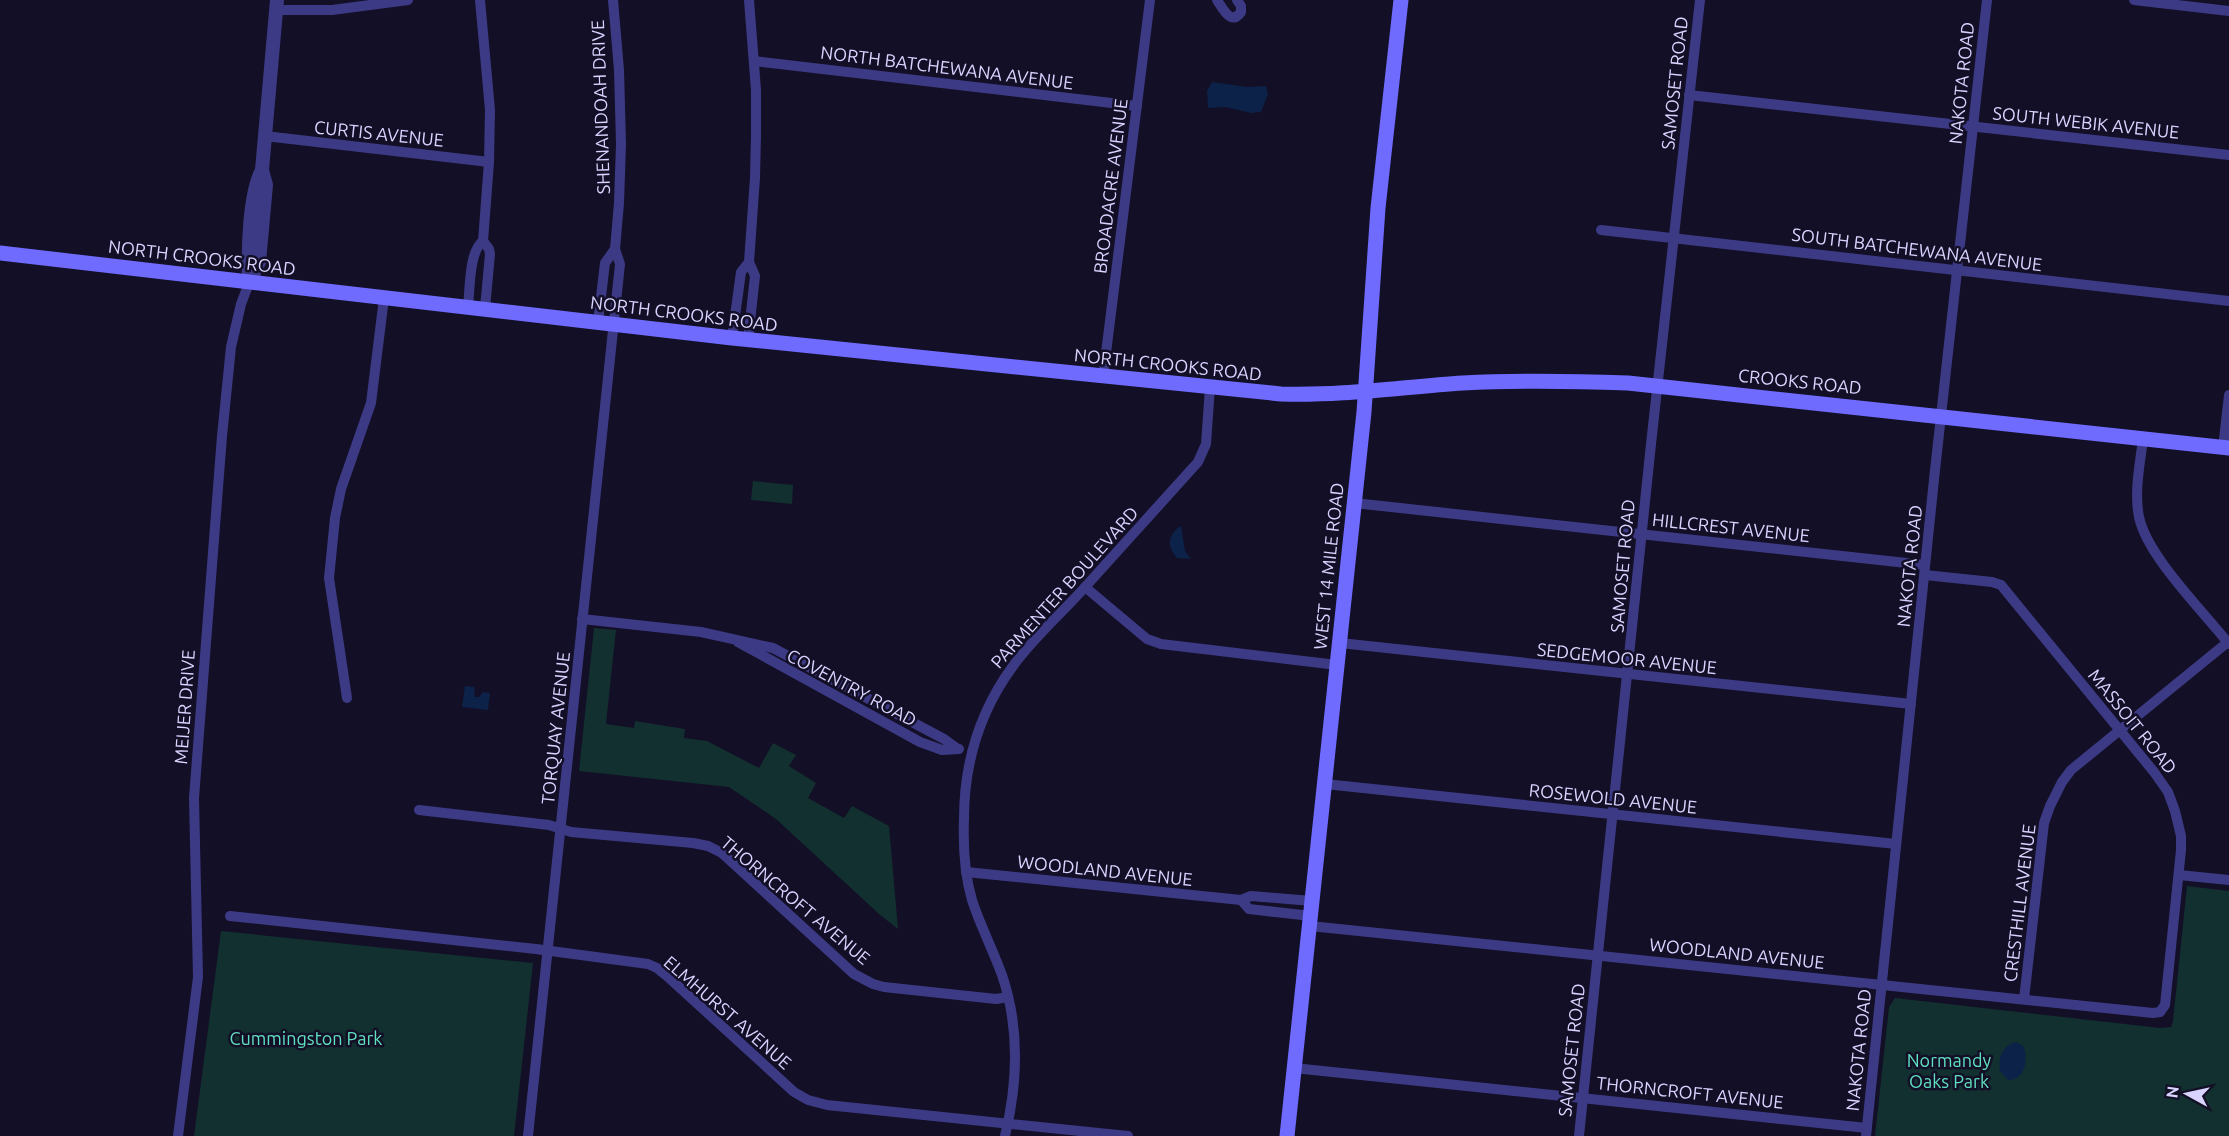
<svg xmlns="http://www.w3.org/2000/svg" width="2229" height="1136" font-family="Ubuntu,sans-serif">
<rect width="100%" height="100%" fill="#130f26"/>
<!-- green -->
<g fill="#12302f">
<path d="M753,481L793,485L792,504L751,500Z"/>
<path d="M594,628L616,630L606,724L634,728L635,721L685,729L684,738L707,741L759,768L773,743L796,755L789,766L816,783L808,798L844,818L852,806L889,826L898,929L879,914L776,819L729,787L579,771Z"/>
<path d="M2187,886L2229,891V1136H1875L1889,1007L1895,998L2160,1028L2171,1027L2173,1021Z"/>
<path d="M221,931L533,963L514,1136H194Z"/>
</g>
<!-- water -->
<g fill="#0c2248">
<path d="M1212,82L1247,87L1266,86L1268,94L1261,112L1252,113L1225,107L1208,108L1207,91Z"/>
<path d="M1181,526L1185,551L1191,559L1177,558C1167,547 1167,534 1181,526Z"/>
<path d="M465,686L474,687L475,697H479L483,692L490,693L488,710L462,707Z"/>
<path d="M2016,1042L2023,1046C2029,1058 2025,1081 2008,1080L2000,1071C1998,1059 2001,1046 2016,1042Z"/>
</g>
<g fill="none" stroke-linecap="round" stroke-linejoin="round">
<!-- minor -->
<g stroke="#3d3a85" stroke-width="10">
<path d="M480,0L490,110L489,162L483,241L489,249L490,254L485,308"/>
<path d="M1217,0C1223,9 1231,26 1241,12V6L1237,0"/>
<path d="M2134,0L2229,11"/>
<path d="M276,10H332L408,0"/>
<path d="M754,61L1137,106"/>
<path d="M1689,95L2229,155"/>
<path d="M265,136L489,162"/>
<path d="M1601,230L2229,301"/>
<path d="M468,307C470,289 469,251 483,241"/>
<path d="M598,322L605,263L615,249"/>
<path d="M732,338L741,272L749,262"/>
<path d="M748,340L755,276L749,262L755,178L756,135V90L749,0"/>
<path d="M1103,377L1150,0"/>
<path d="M2143,439C2140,464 2134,491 2139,517C2147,556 2203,611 2229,644"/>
<path d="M2223,448L2229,395"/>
<path d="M1354,503L1925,565"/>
<path d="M1085,587L1147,639L1161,644L1337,665"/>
<path d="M582,619L701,632L773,648L944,739L958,749"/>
<path d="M738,642L920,742L942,750L959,749"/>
<path d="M1340,643L1911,704"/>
<path d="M347,698L329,578L335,518L341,489L371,403L384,298"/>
<path d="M1325,784L1896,844"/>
<path d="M419,810L549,825L571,832L693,843L708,846L722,853L854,974L873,984L884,987L996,999L1008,997"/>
<path d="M966,872L1241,900L1251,896L1312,901"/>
<path d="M2179,875L2229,880"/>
<path d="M1241,900L1249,909L1311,916"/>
<path d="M230,916L536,949L648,964L657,968L667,976L794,1092L808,1100L827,1105L1128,1136"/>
<path d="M1310,926L2153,1013L2160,1012L2165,1005L2181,850V836L2175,811L2168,792L2154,772L2001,585L1992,582L1925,575"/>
<path d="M2024,999L2044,823L2050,806L2062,782L2071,770L2229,641"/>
<path d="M1294,1068L1867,1128"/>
<path d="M178,1136L198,977L194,798L222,436L231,347L241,304L249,283"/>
<path d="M528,1136L620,264L615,249L619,203L621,144L619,70L613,0"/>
<path d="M1005,1136C1018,1082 1020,1028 1002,975C993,950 980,925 972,900C964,873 963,846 964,819C964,764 980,711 1013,666C1034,637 1062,613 1086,586C1123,545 1161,503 1198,462L1206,444L1210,387"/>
<path d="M1579,1136L1651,444L1700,0"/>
<path d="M1866,1136L1935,470L1987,0"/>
</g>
<!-- tertiary -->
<g stroke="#3d3a85" stroke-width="14">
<path d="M249,280C248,252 249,194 262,170"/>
<path d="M249,283L259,262L266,185L262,170L277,0"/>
</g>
<!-- secondary -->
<g stroke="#6f6bff" stroke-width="15">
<path d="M0,253L732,338L1281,394C1342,396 1402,387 1463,383C1518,380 1574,381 1628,383L2229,448"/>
<path d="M1287,1136L1364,412L1378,208L1401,0"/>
</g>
</g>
<g text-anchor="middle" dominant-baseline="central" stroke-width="5" stroke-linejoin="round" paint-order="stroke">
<!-- street labels -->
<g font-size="18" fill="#d9d4ff" stroke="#130f26">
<text transform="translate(947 67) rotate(7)">NORTH BATCHEWANA AVENUE</text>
<text transform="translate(1674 83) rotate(-84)">SAMOSET ROAD</text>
<text transform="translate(1961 83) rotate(-84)">NAKOTA ROAD</text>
<text transform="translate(600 107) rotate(-92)">SHENANDOAH DRIVE</text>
<text transform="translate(2086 122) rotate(6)">SOUTH WEBIK AVENUE</text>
<text transform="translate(379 133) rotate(6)">CURTIS AVENUE</text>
<text transform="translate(1110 186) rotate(-83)">BROADACRE AVENUE</text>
<text transform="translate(1917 249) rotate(7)">SOUTH BATCHEWANA AVENUE</text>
<text transform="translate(202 257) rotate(7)">NORTH CROOKS ROAD</text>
<text transform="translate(684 313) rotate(7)">NORTH CROOKS ROAD</text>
<text transform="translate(1168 364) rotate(6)">NORTH CROOKS ROAD</text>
<text transform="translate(1800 381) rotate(6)">CROOKS ROAD</text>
<text transform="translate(1731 527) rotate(6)">HILLCREST AVENUE</text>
<text transform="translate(1328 566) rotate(-84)">WEST 14 MILE ROAD</text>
<text transform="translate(1622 566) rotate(-85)">SAMOSET ROAD</text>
<text transform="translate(1909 566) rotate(-84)">NAKOTA ROAD</text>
<text transform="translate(1064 587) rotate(-48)">PARMENTER BOULEVARD</text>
<text transform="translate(1627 658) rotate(6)">SEDGEMOOR AVENUE</text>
<text transform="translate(852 687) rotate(28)">COVENTRY ROAD</text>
<text transform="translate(184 707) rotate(-86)">MEIJER DRIVE</text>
<text transform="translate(2133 721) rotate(51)">MASSOIT ROAD</text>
<text transform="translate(555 728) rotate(-84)">TORQUAY AVENUE</text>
<text transform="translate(1613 798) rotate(6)">ROSEWOLD AVENUE</text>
<text transform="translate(1105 870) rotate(6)">WOODLAND AVENUE</text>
<text transform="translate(796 900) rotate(40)">THORNCROFT AVENUE</text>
<text transform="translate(2019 903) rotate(-83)">CRESTHILL AVENUE</text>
<text transform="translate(1737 953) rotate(6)">WOODLAND AVENUE</text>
<text transform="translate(728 1012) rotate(41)">ELMHURST AVENUE</text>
<text transform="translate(1571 1050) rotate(-84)">SAMOSET ROAD</text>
<text transform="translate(1858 1050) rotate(-84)">NAKOTA ROAD</text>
<text transform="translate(1690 1092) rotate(6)">THORNCROFT AVENUE</text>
</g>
<!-- park labels -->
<g font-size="18" fill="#5fe0c0" stroke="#130f26">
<text x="306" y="1038">Cummingston Park</text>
<text x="1949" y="1060">Normandy<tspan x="1949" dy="21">Oaks Park</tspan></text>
</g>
</g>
<!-- north arrow -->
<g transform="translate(2187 1094) rotate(278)" stroke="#130f26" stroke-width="4.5" paint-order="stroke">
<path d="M0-4.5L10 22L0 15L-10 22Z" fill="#d9d4ff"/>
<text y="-9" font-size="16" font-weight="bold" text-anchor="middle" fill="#d9d4ff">N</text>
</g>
</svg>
